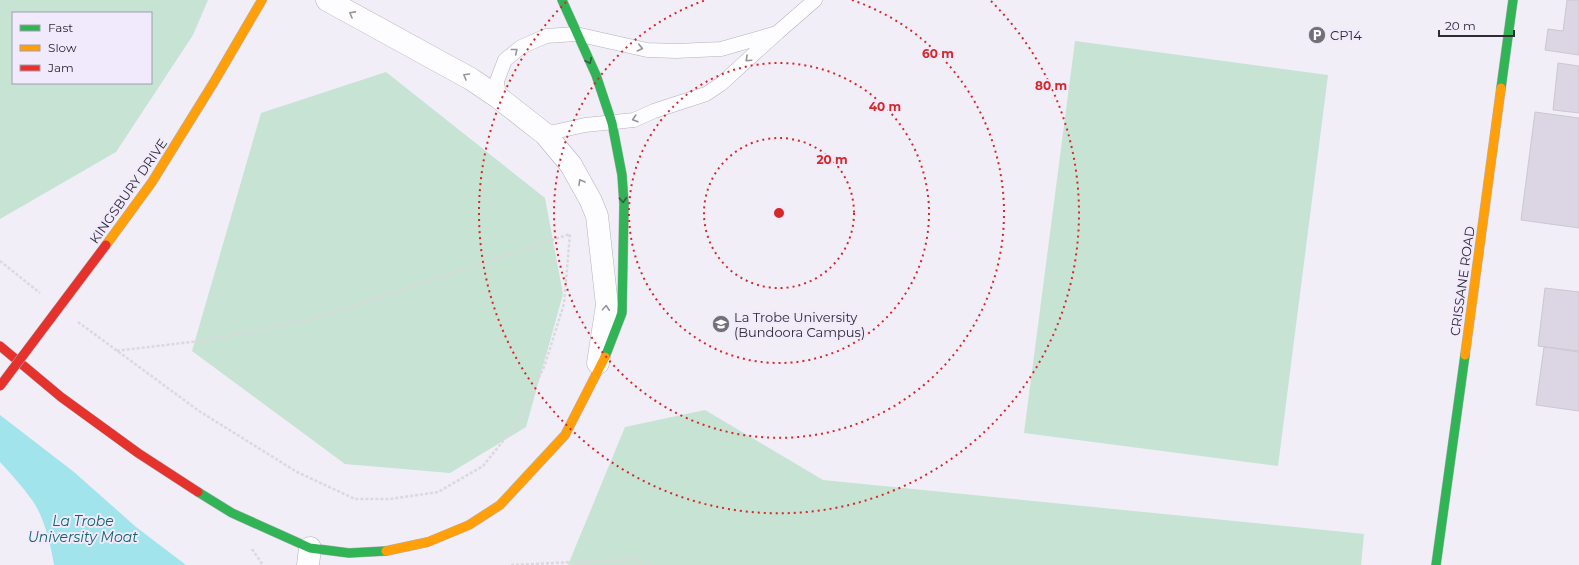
<svg xmlns="http://www.w3.org/2000/svg" width="1579" height="565" font-family="Montserrat,sans-serif">
<rect width="100%" height="100%" fill="#f1eef8"/>
<!-- green -->
<g fill="#c6e3d4" fill-rule="evenodd">
<path d="M0,0H208L193,35L116,152L0,219ZM13,13H151V83H13Z"/>
<path d="M1075,41L1328,75L1278,466L1024,433Z"/>
<path d="M386,72L545,198L563,294L526,427L450,473L345,464L192,351L261,113Z"/>
<path d="M705,410L823,480L1364,534L1361,565H568L625,427Z"/>
</g>
<!-- water -->
<path fill="#a1e4ec" d="M0,415L74,472L136,527L186,565H54C51,546 44,516 32,500C23,487 11,474 0,462Z"/>
<!-- building -->
<g fill="#dcd5e4" stroke="#cac8d0">
<path d="M1567,0H1579V55L1545,50L1548,29L1563,31Z"/>
<path d="M1558,63L1579,66V113L1553,110Z"/>
<path d="M1535,112L1579,118V228L1521,220Z"/>
<path d="M1545,288L1579,292V351L1538,346Z"/>
<path d="M1544,347L1579,352V411L1536,405Z"/>
</g>
<g fill="none" stroke-linecap="round" stroke-linejoin="round">
<defs>
<g id="lane">
<path d="M499,98L497,81L505,60L521,47L546,36L576,34L647,50L676,51L721,49L777,33"/>
<path d="M545,134L585,125L634,120L654,111L706,94L721,84L777,33L815,0"/>
</g>
<g id="street">
<path d="M327,0L471,79L499,98L545,134L571,165L591,201L597,216L607,305L598,363"/>
<path d="M308,565L310,548"/>
</g>
<g id="fast">
<path d="M562,0L596,75L612,123L622,175L624,204L622,313L605,357"/>
<path d="M1501,88L1513,0"/>
<path d="M198,492L232,513L310,548L349,553L386,551"/>
<path d="M1436,565L1465,355"/>
</g>
<g id="slow">
<path d="M106,245L152,182L214,82L262,0"/>
<path d="M1465,355L1501,88"/>
<path d="M386,551L428,542L469,525L500,505L565,435L605,357"/>
</g>
<path id="jam" d="M0,346L61,397L138,453L198,492"/>
</defs>
<!-- lane casing -->
<use href="#lane" stroke="#b4b2ba" stroke-width="15"/>
<!-- street casing -->
<use href="#street" stroke="#b4b2ba" stroke-width="23"/>
<!-- fast casing -->
<use href="#fast" stroke="#b4b2ba" stroke-width="10"/>
<!-- slow casing -->
<use href="#slow" stroke="#b4b2ba" stroke-width="10"/>
<!-- jam casing -->
<use href="#jam" stroke="#b4b2ba" stroke-width="10"/>
<!-- path -->
<g stroke="#dad9dc" stroke-width="2.5" stroke-dasharray="3 2" stroke-linecap="butt">
<path d="M0,261L40,293"/>
<path d="M78,322L199,411L297,472L355,499H390L438,492L483,466L515,426L544,367L564,304L570,234L317,318L208,340L115,351"/>
<path d="M252,549L263,565"/>
<path d="M511,565L636,559L651,565"/>
</g>
<!-- lane -->
<use href="#lane" stroke="#fdfcfe" stroke-width="14"/>
<!-- street -->
<use href="#street" stroke="#fdfcfe" stroke-width="22"/>
<!-- fast -->
<use href="#fast" stroke="#30b455" stroke-width="9"/>
<!-- slow -->
<use href="#slow" stroke="#ff9f0a" stroke-width="9"/>
<!-- jam -->
<use href="#jam" stroke="#e5322d" stroke-width="9"/>
<defs>
<path id="jam-bridge" d="M0,386L106,245"/>
</defs>
<!-- jam-bridge casing -->
<use href="#jam-bridge" stroke="#b4b2ba" stroke-width="10" stroke-linecap="butt"/>
<!-- jam-bridge -->
<use href="#jam-bridge" stroke="#e5322d" stroke-width="9"/>
</g>
<!-- one-way arrows -->
<defs><path id="oneway-chevron" d="M-2-3.5L2.5 0L-2 3.5" fill="none" stroke-width="1.6" stroke-linecap="round" stroke-linejoin="round"/></defs>
<g stroke="#969498">
<use href="#oneway-chevron" transform="translate(352 14) rotate(-151)"/>
<use href="#oneway-chevron" transform="translate(640 48) rotate(13)"/>
<use href="#oneway-chevron" transform="translate(515 51) rotate(-39)"/>
<use href="#oneway-chevron" transform="translate(748 59) rotate(137)"/>
<use href="#oneway-chevron" transform="translate(466 76) rotate(-150)"/>
<use href="#oneway-chevron" transform="translate(635 119) rotate(162)"/>
<use href="#oneway-chevron" transform="translate(581 182) rotate(-120)"/>
<use href="#oneway-chevron" transform="translate(606 308) rotate(-86)"/>
</g>
<g stroke="#2f6241">
<use href="#oneway-chevron" transform="translate(589 61) rotate(64)"/>
<use href="#oneway-chevron" transform="translate(623 200) rotate(87)"/>
</g>
<!-- distance rings -->
<g fill="none" stroke="#d62828" stroke-width="2" stroke-dasharray="2 4">
<circle cx="779" cy="213" r="75"/>
<circle cx="779" cy="213" r="150"/>
<path d="M852 0A225 225 0 1 1 706 0"/>
<path d="M991 1A300 300 0 1 1 567 1"/>
</g>
<!-- icons -->
<defs>
<symbol id="parking-disc" viewBox="-11 -11 22 22"><circle r="9.5" fill="#726f78" stroke="#f0eafc"/><path d="M-3.5-5.5H1a3.5 3.5 0 0 1 0 7H-1V5.5H-3.5ZM-1-3.4V-.6H.8a1.4 1.4 0 0 0 0-2.8Z" fill="#fff"/></symbol>
<symbol id="university-disc" viewBox="-11 -11 22 22"><circle r="9.5" fill="#726f78" stroke="#f0eafc"/><path d="M0-5L7-2L0 1L-7-2ZM-4 1L0 2.5L4 1V4Q0 6-4 4Z" fill="#fff"/></symbol>
</defs>
<g fill-rule="evenodd">
<use href="#parking-disc" x="1307" y="25" width="20" height="20"/>
<use href="#university-disc" x="711" y="314" width="20" height="20"/>
</g>
<g text-anchor="middle" dominant-baseline="central" stroke-width="4" stroke-linejoin="round" paint-order="stroke">
<!-- poi labels -->
<g font-size="13" fill="#2e2b33" stroke="#f0eafc" text-anchor="start">
<text x="1330" y="35">CP14</text>
<text x="734" y="317">La Trobe University<tspan x="734" dy="15">(Bundoora Campus)</tspan></text>
</g>
<!-- street labels -->
<g font-size="13" fill="#2e2b33" stroke="#f0eafc">
<text transform="translate(128 191) rotate(-55)">KINGSBURY DRIVE</text>
<text transform="translate(1462 281) rotate(-82)">CRISSANE ROAD</text>
</g>
<!-- water labels -->
<g font-size="14" font-style="italic" fill="#12636a" stroke="#f0eafc">
<text x="83" y="521">La Trobe<tspan x="83" dy="16">University Moat</tspan></text>
</g>
</g>
<circle cx="779" cy="213" r="6" fill="#d62828" stroke="#f0eafc" stroke-width="2"/>
<g font-size="12" text-anchor="middle" font-weight="bold" fill="#d62828" stroke="#f0eafc" stroke-width="4" stroke-linejoin="round" paint-order="stroke">
<text x="938" y="58">60 m</text>
<text x="1051" y="90">80 m</text>
<text x="885" y="111">40 m</text>
<text x="832" y="164">20 m</text>
</g>
<!-- legend -->
<rect x="12" y="12" width="140" height="72" fill="#f0eafc" stroke="#a29eac"/>
<rect x="20" y="25" width="20" height="6" fill="#30b455" stroke="#a29eac"/>
<text x="48" y="32" font-size="12" fill="#2e2b33">Fast</text>
<rect x="20" y="45" width="20" height="6" fill="#ff9f0a" stroke="#a29eac"/>
<text x="48" y="52" font-size="12" fill="#2e2b33">Slow</text>
<rect x="20" y="65" width="20" height="6" fill="#e5322d" stroke="#a29eac"/>
<text x="48" y="72" font-size="12" fill="#2e2b33">Jam</text>
<!-- scale -->
<path d="M1439 30v6h75v-6" fill="none" stroke="#2e2b33" stroke-width="2"/>
<text x="1445" y="30" font-size="12" fill="#2e2b33" stroke="#f0eafc" stroke-width="3" paint-order="stroke">20 m</text>
</svg>
